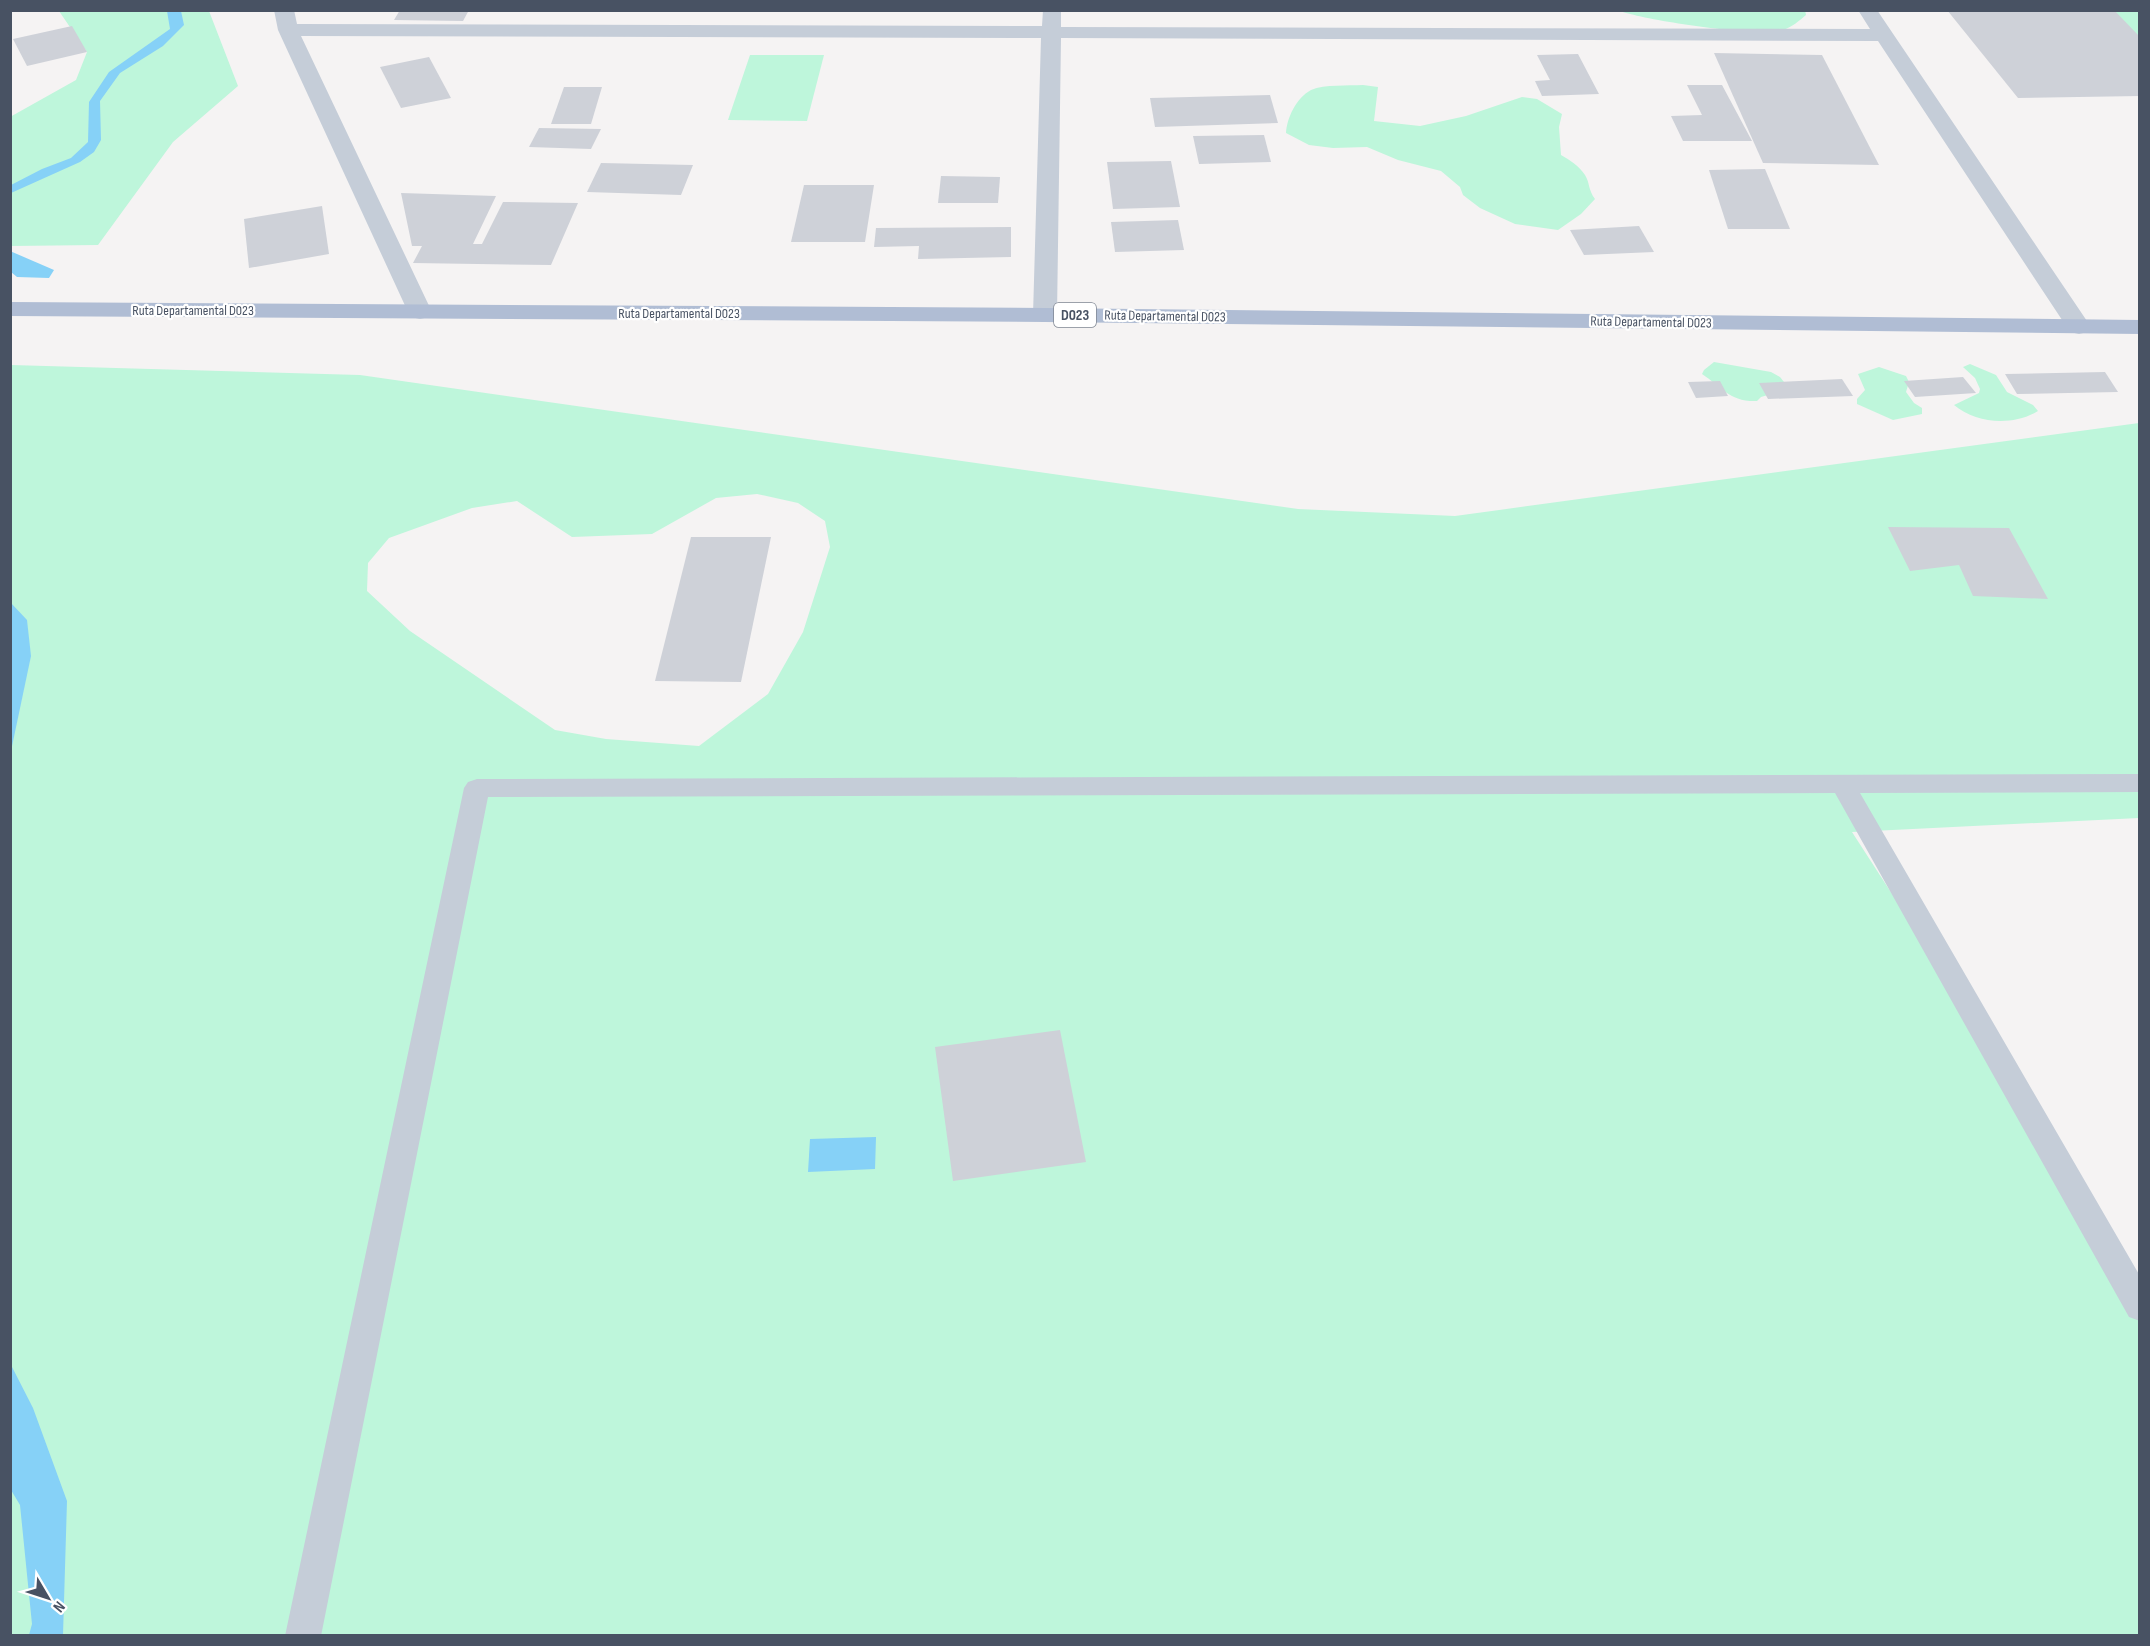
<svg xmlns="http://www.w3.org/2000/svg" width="2150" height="1646" font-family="'Sofia Sans Condensed',sans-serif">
<rect width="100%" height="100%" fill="#f5f3f3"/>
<!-- green -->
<g fill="#bef6db" fill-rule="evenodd">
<path d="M1805,10L1806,15C1799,21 1792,27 1783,30C1760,38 1644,20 1620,11Z"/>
<path d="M59,11H209L238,86L173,142L98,245L11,246L10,117L76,80L87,52Z"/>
<path d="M2102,11H2139V40Z"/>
<path d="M750,55H824L807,121L728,120Z"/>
<path d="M1363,85L1378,87L1374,121L1420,126L1466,116L1522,97L1537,99L1562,114L1559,127L1561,155C1570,160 1579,166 1585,175C1590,183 1588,190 1595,199L1581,214L1558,230L1515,224L1480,208L1463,195L1460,187L1441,171L1398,160L1367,147L1333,148L1309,145L1286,133C1287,118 1296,98 1311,90C1325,84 1348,86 1363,85Z"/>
<path d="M1714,362L1771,372L1780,377L1784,382L1778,392L1761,397L1757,401C1729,402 1722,387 1702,374L1704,370Z"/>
<path d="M1970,364L1996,375L2007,392L2033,405L2038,411C2013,426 1977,424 1954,405L1979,393L1980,389L1975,378L1963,367Z"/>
<path d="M11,365L360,375L1298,509L1455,516L2139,423V818L1852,832L2139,1276V1635L11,1636ZM757,494L798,503L825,521L830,547L803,632L768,694L699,746L606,739L555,730L410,631L367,591L368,563L389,538L472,508L517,501L572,537L652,534L716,498Z"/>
<path d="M1879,367L1906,376L1909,382L1906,392L1914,403L1922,408V414L1893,420L1857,404V399L1865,390L1858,374Z"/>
</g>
<!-- water -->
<g fill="#86d1f7">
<path d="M167,11H181L184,25L163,46L120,73L100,101L101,140L94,152L80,162L11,193V185L42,169L71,158L88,142L89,102L109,72L170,29Z"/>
<path d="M10,251L54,270L49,278L17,277L11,272Z"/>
<path d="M11,603L27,620L31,656L11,751Z"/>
<path d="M876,1137L875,1169L808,1172L810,1139Z"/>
<path d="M11,1365L33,1408L67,1501L63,1635H29L32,1624L20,1505L11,1490Z"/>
</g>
<!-- building -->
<g fill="#ced1d8">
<path d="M400,10H469L463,21L394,20Z"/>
<path d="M1947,10H2114L2140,37V96L2018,98Z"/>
<path d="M72,26L87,52L27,66L13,39Z"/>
<path d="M1714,53L1822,55L1879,165L1763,163Z"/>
<path d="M1578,54L1599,94L1542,96L1535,81L1550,80L1537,55Z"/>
<path d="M429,57L451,98L401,108L380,67Z"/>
<path d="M1687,85H1722L1752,141H1683L1671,116L1702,115Z"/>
<path d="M564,87H602L591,124H551Z"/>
<path d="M1270,95L1278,123L1155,127L1150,98Z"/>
<path d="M539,128L601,129L591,149L529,147Z"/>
<path d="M1264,135L1271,162L1199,164L1193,136Z"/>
<path d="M1171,161L1180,207L1113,209L1107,162Z"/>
<path d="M601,163L693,165L681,195L587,192Z"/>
<path d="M1765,169L1790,229H1728L1709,170Z"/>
<path d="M941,176L1000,177L998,203H938Z"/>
<path d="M804,185H874L865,242H791Z"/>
<path d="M401,193L496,196L473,244H482L503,202L578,203L551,265L413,263L422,246H412Z"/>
<path d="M322,206L329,254L249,268L244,219Z"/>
<path d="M1178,220L1184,250L1115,252L1111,222Z"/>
<path d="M1639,226L1654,252L1584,255L1570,230Z"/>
<path d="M1011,227V257L918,259L919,246L874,247L876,228Z"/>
<path d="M2105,372L2118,392L2017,394L2005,374Z"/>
<path d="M1963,377L1976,393L1915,397L1904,381Z"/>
<path d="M1842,379L1853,396L1768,399L1759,383Z"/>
<path d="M1720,381L1728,396L1696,398L1688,382Z"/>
<path d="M1888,527L2009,528L2048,599L1973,596L1959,565L1910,571Z"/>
<path d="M691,537H771L741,682L655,681Z"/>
<path d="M1060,1030L1086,1162L953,1181L935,1047Z"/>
</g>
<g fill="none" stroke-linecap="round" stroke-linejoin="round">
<!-- lane -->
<path fill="#c5cdd8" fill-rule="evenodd" d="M2140,774V792L1860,793L2140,1276V1321L2129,1317L1835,793L488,797L321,1636H285L464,788L468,782L477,779Z"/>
<!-- street -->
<path fill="#c5cdd8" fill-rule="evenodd" d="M274,10H294L297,24L1042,26L1043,10H1061V27L1870,29L1858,10H1877L2091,327L2088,332L2079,334L2070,332L1878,41L1061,38L1057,315L1054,320L1045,322L1036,320L1033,315L1041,38L301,36L432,312L429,317L420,319L411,317L408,312L278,30Z"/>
<!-- primary -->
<path fill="#b0bdd4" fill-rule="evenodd" d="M10,302L1045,308L2140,320V334L1045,322L10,316Z"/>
</g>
<g text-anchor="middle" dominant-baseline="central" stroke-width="4.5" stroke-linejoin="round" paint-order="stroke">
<!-- far-street labels -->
<g font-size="14" fill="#485263" stroke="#fff">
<text x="193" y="310">Ruta Departamental D023</text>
<text x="679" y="313">Ruta Departamental D023</text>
<text transform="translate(1165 316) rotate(1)">Ruta Departamental D023</text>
<text transform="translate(1651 322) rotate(1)">Ruta Departamental D023</text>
</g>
<!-- shield labels -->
<rect fill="#fff" stroke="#7f8692" stroke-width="1.5" x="1054" y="303" width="42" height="24" rx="4.5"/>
<g font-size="15" font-weight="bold" fill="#485263">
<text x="1075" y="315">D023</text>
</g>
</g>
<!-- border -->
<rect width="2150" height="1646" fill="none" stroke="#485263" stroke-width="24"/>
<!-- north arrow -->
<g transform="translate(48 1598) rotate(129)" stroke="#ffffff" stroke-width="4.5" paint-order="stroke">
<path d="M0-4.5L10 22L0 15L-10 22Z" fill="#485263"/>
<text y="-9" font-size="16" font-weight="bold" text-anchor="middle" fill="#485263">N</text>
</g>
</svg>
